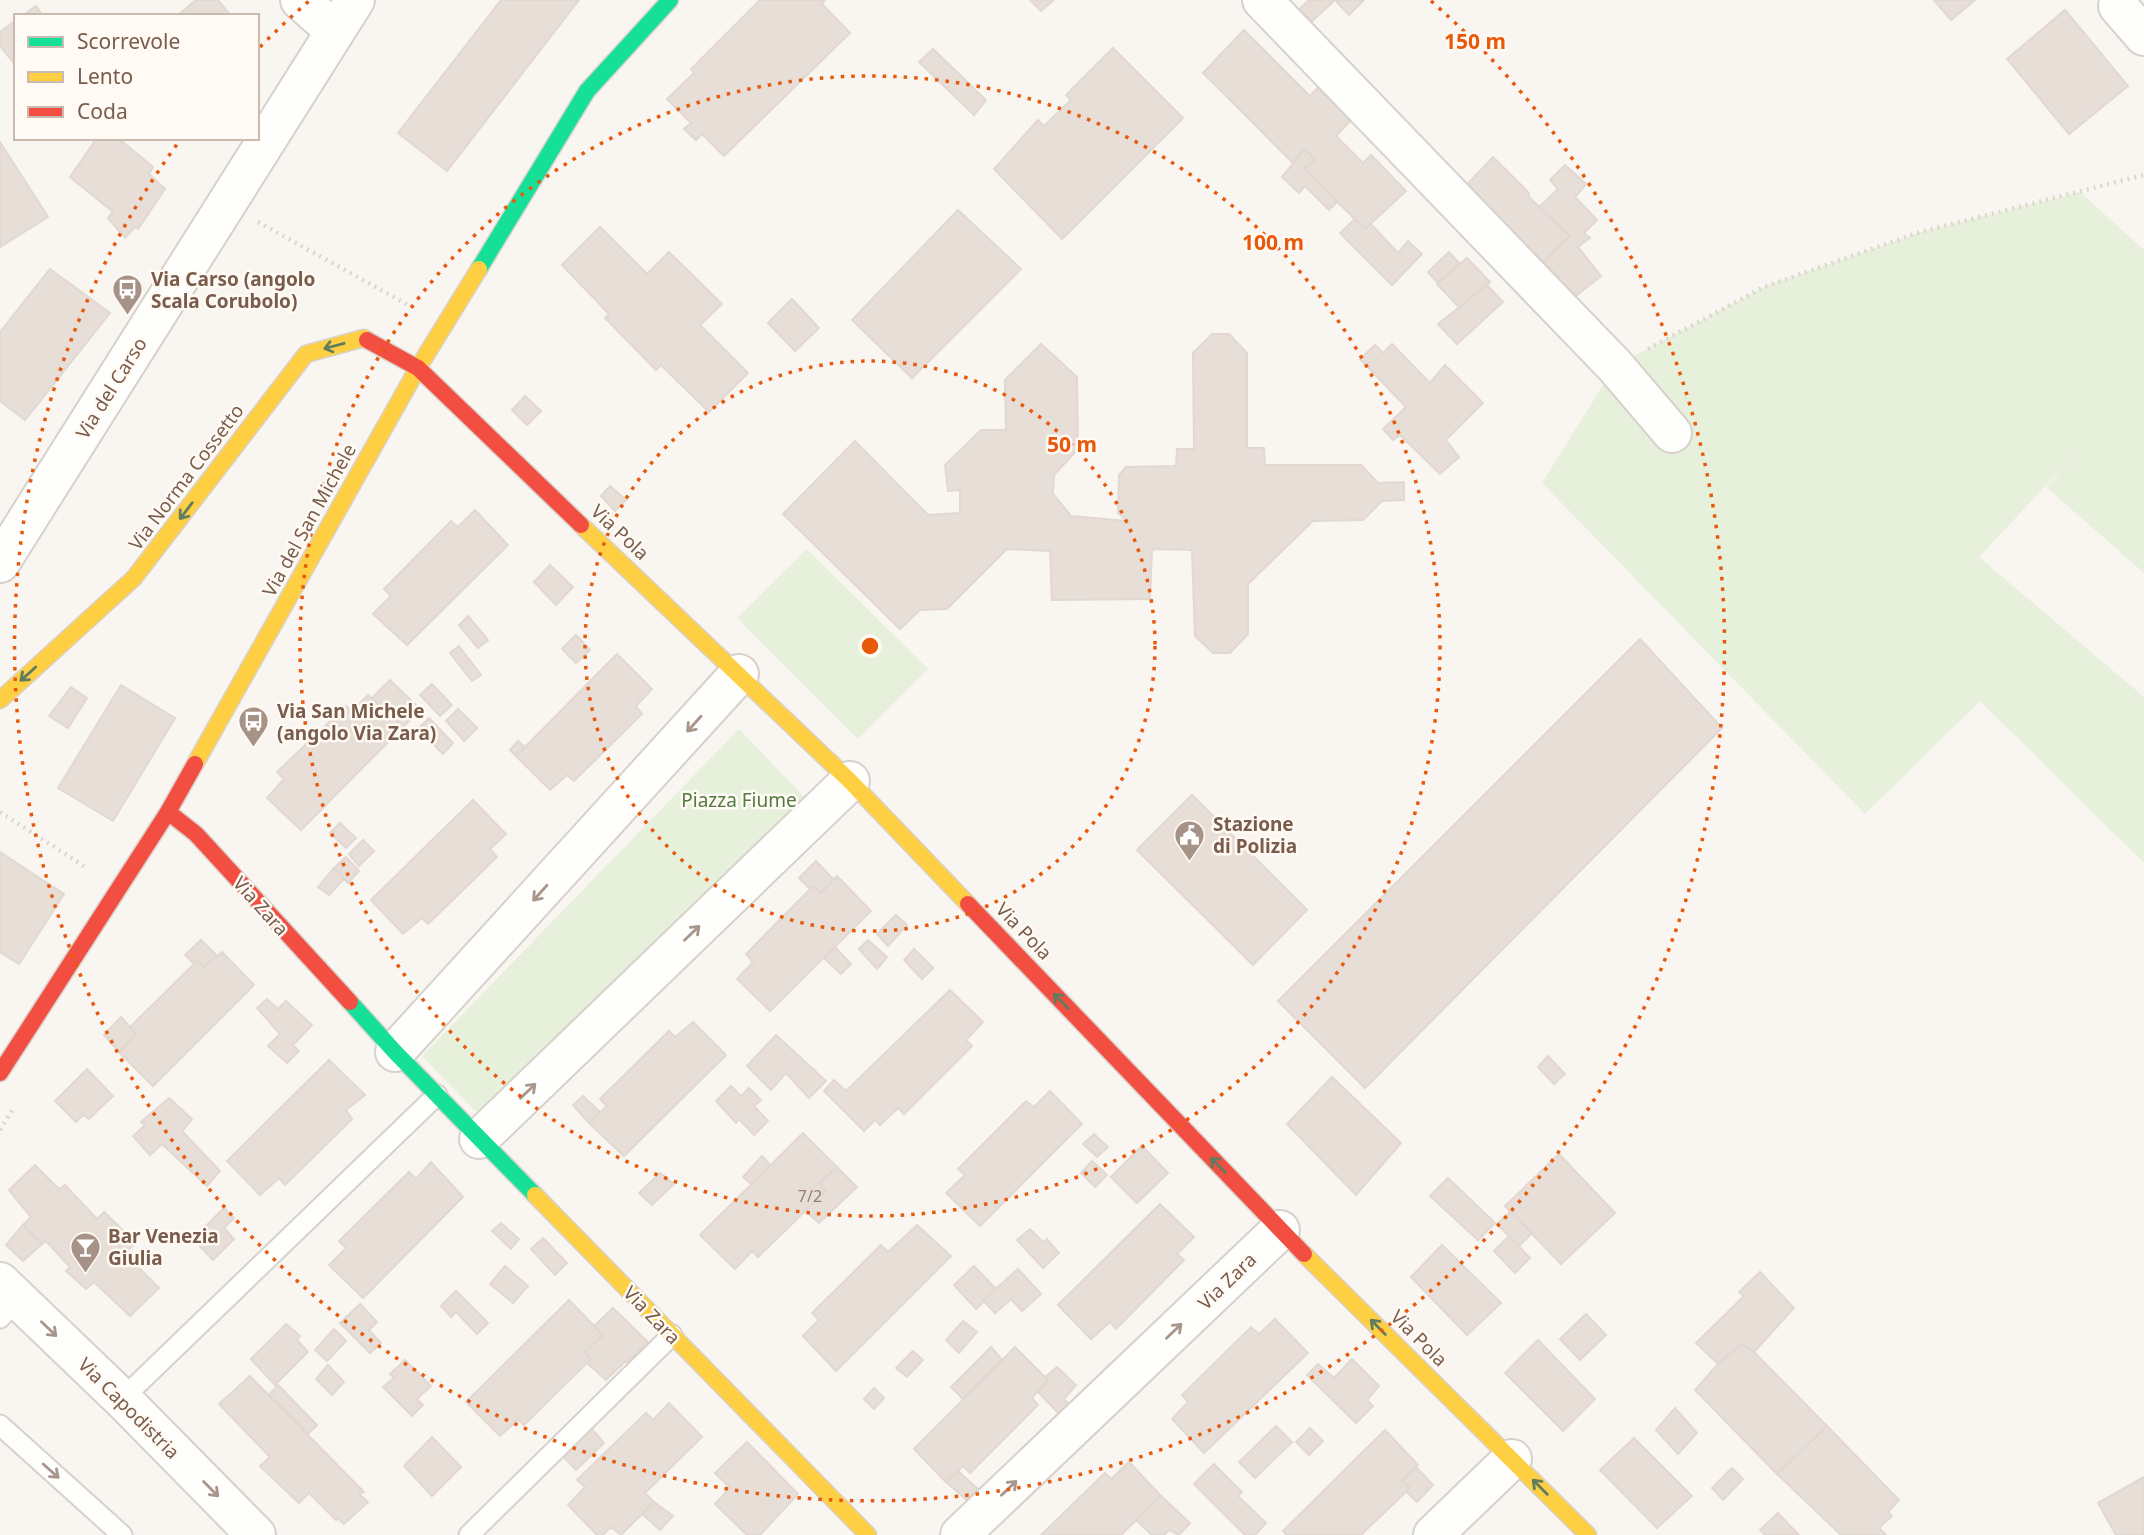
<svg xmlns="http://www.w3.org/2000/svg" width="2144" height="1535" font-family="'Noto Sans',sans-serif">
<rect width="100%" height="100%" fill="#f9f5f0"/>
<!-- green -->
<g fill="#e7f0db">
<path d="M2080,192L2144,250V573L2046,487L2080,449L1979,557L2144,697V863L1980,701L1865,814L1542,483L1615,366L1764,287L1917,233Z"/>
<path d="M807,549L928,669L858,739L737,618Z"/>
<path d="M739,729L809,802L479,1115L422,1056Z"/>
</g>
<!-- building -->
<g fill="#e6ded7" stroke="#e2d8d2" stroke-width="2">
<path d="M196,0H218L231,16H177Z"/>
<path d="M501,0H579L447,171L398,133Z"/>
<path d="M760,0H825L822,4L850,33L724,156L702,134L696,140L684,129L691,123L667,99L694,73L691,69Z"/>
<path d="M1030,0H1054L1041,11Z"/>
<path d="M1309,0H1335L1310,23L1298,11Z"/>
<path d="M1335,0H1364L1349,15Z"/>
<path d="M1934,0H1975L1951,20Z"/>
<path d="M36,6L43,16H22Z"/>
<path d="M2065,10L2128,86L2069,134L2007,59Z"/>
<path d="M16,20V66L0,46V32Z"/>
<path d="M1244,30L1310,96L1324,81L1358,112L1336,136L1363,163L1371,155L1406,191L1365,229L1304,169L1315,160L1305,149L1292,162L1203,73Z"/>
<path d="M1113,48L1183,118L1062,239L994,169L1038,120L1044,126L1071,100L1066,95Z"/>
<path d="M933,49L986,100L974,115L919,62Z"/>
<path d="M97,138H118L153,167L149,174L165,189L138,229L135,227L125,238L108,218L113,212L70,177Z"/>
<path d="M0,142L48,217L0,247Z"/>
<path d="M1305,149L1315,160L1304,169L1337,202L1329,210L1305,186L1299,193L1282,177Z"/>
<path d="M1493,157L1529,193L1528,196L1570,236L1543,262L1464,188Z"/>
<path d="M1565,165L1586,184L1575,197L1597,220L1584,233L1590,238L1578,247L1601,276L1576,296L1543,262L1570,236L1539,207L1558,189L1550,180Z"/>
<path d="M958,210L1021,269L912,378L852,320Z"/>
<path d="M1355,219L1365,229L1371,224L1398,253L1408,241L1422,254L1392,285L1340,233Z"/>
<path d="M600,227L647,274L669,252L722,304L700,325L748,373L709,412L661,365L656,370L605,318L609,314L562,265Z"/>
<path d="M1449,252L1460,264L1438,283L1428,272Z"/>
<path d="M1467,258L1490,282L1460,308L1437,284Z"/>
<path d="M50,269L110,313L25,420L0,401V332Z"/>
<path d="M1487,285L1503,302L1457,344L1438,324Z"/>
<path d="M792,299L819,328L795,351L768,323Z"/>
<path d="M1212,334H1229L1247,353V448H1264L1265,465H1361L1378,483L1404,482V500L1382,501L1363,520L1313,521L1248,584V634L1230,653H1213L1195,636L1192,550L1152,549L1150,599L1052,600L1050,551L1007,549L947,609L920,610L900,629L783,514L855,441L928,515L960,513V490L948,491L945,465L981,430H1006L1005,380L1041,344L1077,377L1078,449L1054,475L1053,494L1071,516L1127,521L1118,513L1119,475L1126,467L1176,466L1177,449H1194L1193,353Z"/>
<path d="M1392,344L1430,383L1445,365L1483,403L1446,440L1459,457L1440,474L1400,435L1393,440L1383,429L1406,407L1360,359L1375,345L1383,353Z"/>
<path d="M525,396L541,411L527,425L512,410Z"/>
<path d="M610,486L626,500L615,511L601,496Z"/>
<path d="M475,510L508,545L407,645L373,614L391,596L384,589L451,521L458,527Z"/>
<path d="M550,565L573,587L556,605L534,582Z"/>
<path d="M468,616L488,640L478,648L459,625Z"/>
<path d="M576,635L590,650L576,663L562,649Z"/>
<path d="M1640,639L1722,728L1365,1088L1278,1001Z"/>
<path d="M459,646L481,675L472,681L450,653Z"/>
<path d="M617,654L652,689L636,706L642,714L574,781L567,775L550,790L516,756Z"/>
<path d="M390,680L421,710L403,727L372,698Z"/>
<path d="M432,684L452,705L440,716L420,695Z"/>
<path d="M121,685L175,718L113,821L58,788Z"/>
<path d="M71,687L87,698L68,728L49,716Z"/>
<path d="M368,695L403,727L301,830L267,798L284,779L277,772L346,706L352,712Z"/>
<path d="M458,709L477,728L464,741L446,721Z"/>
<path d="M429,718L453,743L443,754L418,729Z"/>
<path d="M518,741L525,747L516,756L510,750Z"/>
<path d="M1192,795L1307,910L1253,965L1137,850Z"/>
<path d="M473,800L506,834L490,849L497,857L428,924L422,918L403,934L371,900Z"/>
<path d="M340,823L356,838L346,848L330,833Z"/>
<path d="M363,840L374,851L359,866L349,854Z"/>
<path d="M0,852L64,894L19,964L0,952Z"/>
<path d="M346,857L359,871L348,883L334,868Z"/>
<path d="M816,861L834,880L821,893L813,886L810,889L799,878Z"/>
<path d="M334,868L344,879L329,895L318,887Z"/>
<path d="M837,876L871,911L770,1011L737,979L753,962L746,954L813,886L821,893Z"/>
<path d="M896,915L907,925L888,946L877,934Z"/>
<path d="M201,940L217,956L204,967L197,961L194,964L185,955Z"/>
<path d="M868,940L887,957L877,969L859,949Z"/>
<path d="M835,947L851,964L841,974L824,958Z"/>
<path d="M914,949L933,968L922,979L904,960Z"/>
<path d="M222,952L254,985L153,1086L119,1052L136,1034L130,1027L197,961L204,967Z"/>
<path d="M950,990L983,1022L966,1040L972,1046L904,1114L898,1108L880,1125L875,1120L864,1131L824,1091L834,1080L846,1091Z"/>
<path d="M267,999L278,1009L286,1001L312,1025L293,1045L299,1051L287,1063L268,1046L280,1034L257,1008Z"/>
<path d="M121,1017L136,1034L119,1052L104,1035Z"/>
<path d="M693,1022L726,1055L624,1156L589,1123L607,1106L600,1099L669,1031L675,1037Z"/>
<path d="M776,1035L826,1081L809,1098L786,1073L771,1090L747,1066Z"/>
<path d="M1548,1056L1565,1074L1554,1084L1538,1067Z"/>
<path d="M329,1060L365,1095L346,1110L352,1119L285,1185L279,1178L260,1195L227,1161Z"/>
<path d="M87,1069L113,1096L89,1119L83,1115L76,1122L55,1101Z"/>
<path d="M1332,1077L1401,1143L1356,1195L1287,1124Z"/>
<path d="M731,1086L741,1096L749,1088L761,1100L754,1106L768,1121L754,1135L739,1119L736,1123L716,1101Z"/>
<path d="M1050,1091L1082,1124L980,1226L946,1193L965,1175L958,1169L1026,1101L1034,1107Z"/>
<path d="M583,1096L600,1112L589,1123L573,1105Z"/>
<path d="M169,1098L192,1119L182,1131L220,1171L207,1186L162,1144L150,1155L133,1136L145,1125L141,1122Z"/>
<path d="M803,1133L837,1167L820,1183L826,1191L758,1257L752,1251L735,1269L700,1235Z"/>
<path d="M1094,1134L1108,1147L1097,1157L1083,1144Z"/>
<path d="M1142,1146L1168,1173L1137,1203L1111,1177Z"/>
<path d="M1559,1154L1615,1213L1561,1264L1505,1206Z"/>
<path d="M762,1156L770,1165L751,1184L743,1177Z"/>
<path d="M1092,1161L1107,1175L1095,1187L1081,1173Z"/>
<path d="M431,1162L463,1197L363,1298L329,1265L346,1248L339,1241L409,1172L416,1179Z"/>
<path d="M35,1165L59,1189L65,1185L97,1219L104,1212L136,1243L124,1253L159,1288L130,1316L94,1282L86,1289L66,1271L70,1267L46,1241L42,1244L23,1225L31,1217L9,1190Z"/>
<path d="M837,1167L857,1187L819,1223L805,1211L826,1191L820,1183Z"/>
<path d="M660,1173L674,1184L652,1205L639,1193Z"/>
<path d="M1448,1178L1495,1223L1478,1240L1430,1196Z"/>
<path d="M1160,1204L1194,1237L1177,1254L1184,1260L1116,1329L1110,1322L1091,1339L1058,1305Z"/>
<path d="M224,1208L234,1218L224,1228L234,1239L213,1260L193,1239Z"/>
<path d="M1511,1211L1532,1233L1519,1246L1497,1224Z"/>
<path d="M501,1223L519,1239L511,1249L492,1231Z"/>
<path d="M23,1225L42,1244L23,1261L6,1245Z"/>
<path d="M917,1225L951,1256L836,1371L803,1336L819,1320L812,1313L881,1245L888,1252Z"/>
<path d="M1030,1229L1043,1242L1047,1239L1059,1253L1043,1268L1017,1240Z"/>
<path d="M1509,1236L1530,1258L1515,1273L1494,1251Z"/>
<path d="M543,1238L567,1263L555,1275L531,1249Z"/>
<path d="M1442,1245L1501,1303L1467,1335L1411,1277Z"/>
<path d="M505,1266L528,1286L513,1303L490,1284Z"/>
<path d="M974,1266L996,1289L976,1309L954,1285Z"/>
<path d="M1018,1269L1041,1294L1022,1311L1011,1299L995,1313L983,1300Z"/>
<path d="M1760,1272L1794,1308L1754,1352L1742,1344L1718,1364L1696,1343L1744,1296L1739,1292Z"/>
<path d="M456,1291L488,1323L477,1334L456,1312L451,1317L441,1306Z"/>
<path d="M569,1300L603,1335L585,1352L591,1359L524,1425L518,1420L500,1436L466,1402Z"/>
<path d="M360,1304L377,1322L369,1330L381,1343L370,1353L340,1323Z"/>
<path d="M613,1308L648,1342L628,1363L626,1361L606,1380L587,1363L591,1359L585,1352L603,1335L594,1326Z"/>
<path d="M1586,1314L1606,1335L1580,1360L1560,1339Z"/>
<path d="M1275,1319L1308,1353L1204,1453L1172,1419L1188,1402L1182,1395L1251,1327L1259,1334Z"/>
<path d="M963,1321L977,1332L959,1353L946,1340Z"/>
<path d="M286,1324L300,1336L297,1340L308,1352L275,1385L251,1359Z"/>
<path d="M334,1329L346,1341L327,1361L315,1350Z"/>
<path d="M1538,1340L1595,1399L1563,1431L1505,1373Z"/>
<path d="M1742,1344L1754,1352L1827,1426L1777,1474L1695,1390L1718,1364Z"/>
<path d="M991,1347L1002,1360L963,1399L951,1387Z"/>
<path d="M1015,1347L1048,1380L1032,1398L1038,1405L970,1473L963,1466L946,1482L914,1449Z"/>
<path d="M913,1351L923,1360L907,1377L896,1368Z"/>
<path d="M1352,1359L1379,1386L1367,1400L1373,1406L1356,1423L1307,1375L1318,1364L1334,1378Z"/>
<path d="M405,1360L431,1386L417,1399L423,1405L412,1416L383,1387L394,1378L390,1374Z"/>
<path d="M328,1365L344,1382L332,1395L316,1379Z"/>
<path d="M1057,1367L1076,1385L1064,1399L1073,1408L1064,1419L1038,1392L1048,1380L1045,1377Z"/>
<path d="M250,1376L364,1492L359,1494L368,1502L344,1524L337,1518L336,1520L309,1493L299,1503L260,1466L270,1457L219,1404Z"/>
<path d="M278,1385L317,1425L308,1434L269,1395Z"/>
<path d="M874,1388L884,1398L874,1409L864,1399Z"/>
<path d="M669,1403L702,1437L645,1493L654,1502L621,1535L611,1527L603,1535H597L568,1505L585,1487L577,1480L646,1413L653,1420Z"/>
<path d="M1675,1408L1697,1433L1678,1454L1656,1430Z"/>
<path d="M1276,1426L1292,1442L1255,1478L1239,1462Z"/>
<path d="M1827,1426L1899,1500L1888,1512L1892,1516L1879,1528L1886,1535H1841L1777,1474Z"/>
<path d="M591,1428L604,1443L576,1470L562,1455Z"/>
<path d="M1310,1428L1323,1441L1309,1455L1296,1442Z"/>
<path d="M1385,1430L1418,1465L1402,1481L1410,1488L1361,1535H1287L1283,1531Z"/>
<path d="M432,1437L461,1467L432,1496L404,1466Z"/>
<path d="M1634,1438L1692,1496L1657,1528L1600,1470Z"/>
<path d="M747,1442L798,1494L760,1535H747L715,1504L730,1488L715,1473Z"/>
<path d="M1129,1462L1161,1496L1121,1535H1041L1105,1473L1111,1479Z"/>
<path d="M1214,1464L1242,1492L1238,1496L1266,1523L1255,1535H1245L1194,1484Z"/>
<path d="M1416,1467L1433,1485L1417,1502L1406,1491L1410,1488L1402,1481Z"/>
<path d="M1732,1468L1743,1479L1723,1500L1712,1488Z"/>
<path d="M958,1471L980,1491L968,1501L946,1482Z"/>
<path d="M2144,1477V1535H2116L2098,1503Z"/>
<path d="M1161,1496L1190,1523L1179,1535L1169,1530L1164,1535H1152L1136,1520Z"/>
<path d="M654,1502L673,1516L660,1530L642,1514Z"/>
<path d="M1778,1513L1799,1535H1765L1760,1530Z"/>
</g>
<g fill="none" stroke-linecap="round" stroke-linejoin="round">
<defs>
<g id="lane">
<path d="M0,1318L17,1298"/>
<path d="M122,1399L437,1095"/>
<path d="M0,1425L122,1535"/>
<path d="M469,1535L672,1335"/>
</g>
<g id="street">
<path d="M300,0L335,31"/>
<path d="M1262,0L1615,366L1672,433"/>
<path d="M2118,6L2144,36"/>
<path d="M0,563L355,0"/>
<path d="M395,1052L739,674"/>
<path d="M479,1139L850,781"/>
<path d="M0,1282L122,1399L256,1535"/>
<path d="M960,1535L1280,1230"/>
<path d="M1433,1535L1512,1459"/>
</g>
<g id="fast">
<path d="M479,269L587,91L670,0"/>
<path d="M350,1002L395,1052L535,1195"/>
</g>
<g id="slow">
<path d="M581,525L850,781L968,904"/>
<path d="M0,700L134,578L306,354L364,338L367,340"/>
<path d="M195,764L418,368L479,269"/>
<path d="M535,1195L868,1535"/>
<path d="M1304,1254L1588,1535"/>
</g>
<g id="jam">
<path d="M367,340L418,368L581,525"/>
<path d="M168,812L196,834L350,1002"/>
<path d="M968,904L1304,1254"/>
<path d="M0,1073L168,812L195,764"/>
</g>
</defs>
<!-- lane casing -->
<use href="#lane" stroke="#d7d1cb" stroke-width="23"/>
<!-- street casing -->
<use href="#street" stroke="#d7d1cb" stroke-width="42"/>
<!-- fast casing -->
<use href="#fast" stroke="#d9d2cb" stroke-width="19"/>
<!-- slow casing -->
<use href="#slow" stroke="#d9d2cb" stroke-width="19"/>
<!-- jam casing -->
<use href="#jam" stroke="#d9d2cb" stroke-width="19"/>
<!-- path -->
<g stroke="#dcd5d0" stroke-width="4.5" stroke-dasharray="2 5" stroke-linecap="butt">
<path d="M258,222L410,306"/>
<path d="M1648,349L1764,287L1917,233L2144,175"/>
<path d="M0,812L87,868"/>
<path d="M0,1130L12,1110"/>
</g>
<!-- lane -->
<use href="#lane" stroke="#fefefd" stroke-width="19"/>
<!-- street -->
<use href="#street" stroke="#fefefd" stroke-width="38"/>
<!-- fast -->
<use href="#fast" stroke="#16e098" stroke-width="16"/>
<!-- slow -->
<use href="#slow" stroke="#ffcf43" stroke-width="16"/>
<!-- jam -->
<use href="#jam" stroke="#f24e42" stroke-width="16"/>
</g>
<!-- one-way arrows -->
<defs><path id="oneway-shaft" d="M-6 0H5M1.5-3L5.5 0L1.5 3" fill="none" stroke-width="1.6" stroke-linecap="round" stroke-linejoin="round" transform="scale(1.75)"/></defs>
<g stroke="#617d60">
<use href="#oneway-shaft" transform="translate(334 346) rotate(165)"/>
<use href="#oneway-shaft" transform="translate(186 511) rotate(127)"/>
<use href="#oneway-shaft" transform="translate(28 674) rotate(138)"/>
<use href="#oneway-shaft" transform="translate(1061 1001) rotate(-134)"/>
<use href="#oneway-shaft" transform="translate(1218 1165) rotate(-134)"/>
<use href="#oneway-shaft" transform="translate(1378 1327) rotate(-135)"/>
<use href="#oneway-shaft" transform="translate(1540 1487) rotate(-135)"/>
</g>
<g stroke="#a8958b">
<use href="#oneway-shaft" transform="translate(694 724) rotate(132)"/>
<use href="#oneway-shaft" transform="translate(540 893) rotate(132)"/>
<use href="#oneway-shaft" transform="translate(692 933) rotate(-44)"/>
<use href="#oneway-shaft" transform="translate(528 1091) rotate(-44)"/>
<use href="#oneway-shaft" transform="translate(49 1329) rotate(44)"/>
<use href="#oneway-shaft" transform="translate(1174 1331) rotate(-44)"/>
<use href="#oneway-shaft" transform="translate(51 1471) rotate(42)"/>
<use href="#oneway-shaft" transform="translate(1009 1488) rotate(-44)"/>
<use href="#oneway-shaft" transform="translate(211 1489) rotate(45)"/>
</g>
<!-- distance rings -->
<g fill="none" stroke="#e8590c" stroke-width="3.5" stroke-dasharray="3.5 7">
<circle cx="870" cy="646" r="285"/>
<circle cx="870" cy="646" r="570"/>
<path d="M260 47A855 855 0 0 1 309 1M1431 1A855 855 0 1 1 178 143"/>
</g>
<!-- icons -->
<defs>
<symbol id="bus-pin" viewBox="-11 -11 22 30"><path d="M0 17L-7.5 6A9.5 9.5 0 1 1 7.5 6Z" fill="#a69286" stroke="#fffaf3"/><path d="M-5-6H5V4H4V6H2V4H-2V6H-4V4H-5ZM-3.5-4V0h7V-4ZM-3.5 1.2v1.5H-2V1.2ZM2 1.2v1.5H3.5V1.2Z" fill="#fff"/></symbol>
<symbol id="civic-pin" viewBox="-11 -11 22 30"><path d="M0 17L-7.5 6A9.5 9.5 0 1 1 7.5 6Z" fill="#a69286" stroke="#fffaf3"/><path d="M-.6-6.5H3V-4.5H.6V-3L4-1V1h2V6H-6V1h2V-1L-.6-3ZM-1.2 2.5V6h2.4V2.5Z" fill="#fff"/></symbol>
<symbol id="bar-pin" viewBox="-11 -11 22 30"><path d="M0 17L-7.5 6A9.5 9.5 0 1 1 7.5 6Z" fill="#a69286" stroke="#fffaf3"/><path d="M-6-5H6L.8 .8V4.5H3.5V6h-7V4.5H-.8V.8Z" fill="#fff"/></symbol>
</defs>
<g fill-rule="evenodd">
<use href="#bus-pin" x="110" y="272" width="35" height="47"/>
<use href="#bus-pin" x="236" y="704" width="35" height="47"/>
<use href="#civic-pin" x="1172" y="818" width="35" height="47"/>
<use href="#bar-pin" x="68" y="1230" width="35" height="47"/>
</g>
<g text-anchor="middle" dominant-baseline="central" stroke-width="5" stroke-linejoin="round" paint-order="stroke">
<!-- number labels -->
<g font-size="16" fill="#977e72">
<text x="810" y="1196">7/2</text>
</g>
<!-- poi labels -->
<g font-size="19" font-weight="bold" fill="#7a5c4d" stroke="#fffaf3" text-anchor="start">
<text x="151" y="279">Via Carso (angolo<tspan x="151" dy="22">Scala Corubolo)</tspan></text>
<text x="277" y="711">Via San Michele<tspan x="277" dy="22">(angolo Via Zara)</tspan></text>
<text x="1213" y="824">Stazione<tspan x="1213" dy="22">di Polizia</tspan></text>
<text x="108" y="1236">Bar Venezia<tspan x="108" dy="22">Giulia</tspan></text>
</g>
<!-- street labels -->
<g font-size="19" fill="#7a5c4d" stroke="#fffaf3">
<text transform="translate(111 388) rotate(-58)">Via del Carso</text>
<text transform="translate(186 477) rotate(-53)">Via Norma Cossetto</text>
<text transform="translate(309 520) rotate(-61)">Via del San Michele</text>
<text transform="translate(620 532) rotate(43)">Via Pola</text>
<text transform="translate(261 906) rotate(48)">Via Zara</text>
<text transform="translate(1024 931) rotate(46)">Via Pola</text>
<text transform="translate(1227 1281) rotate(-44)">Via Zara</text>
<text transform="translate(652 1315) rotate(46)">Via Zara</text>
<text transform="translate(1419 1338) rotate(45)">Via Pola</text>
<text transform="translate(129 1408) rotate(45)">Via Capodistria</text>
</g>
<!-- park labels -->
<g font-size="19" fill="#537a41" stroke="#fffaf3">
<text x="739" y="800">Piazza Fiume</text>
</g>
</g>
<circle cx="870" cy="646" r="10" fill="#e8590c" stroke="#fffaf3" stroke-width="3.5"/>
<g font-size="21" text-anchor="middle" font-weight="bold" fill="#e8590c" stroke="#fffaf3" stroke-width="5" stroke-linejoin="round" paint-order="stroke">
<text x="1475" y="49">150 m</text>
<text x="1273" y="250">100 m</text>
<text x="1072" y="452">50 m</text>
</g>
<!-- legend -->
<rect x="14" y="14" width="245" height="126" fill="#fffaf3" stroke="#cabbb1" stroke-width="2"/>
<rect x="28" y="37" width="35" height="10" fill="#16e098" stroke="#cabbb1" stroke-width="2"/>
<text x="77" y="49" font-size="21" fill="#7a5c4d">Scorrevole</text>
<rect x="28" y="72" width="35" height="10" fill="#ffcf43" stroke="#cabbb1" stroke-width="2"/>
<text x="77" y="84" font-size="21" fill="#7a5c4d">Lento</text>
<rect x="28" y="107" width="35" height="10" fill="#f24e42" stroke="#cabbb1" stroke-width="2"/>
<text x="77" y="119" font-size="21" fill="#7a5c4d">Coda</text>
</svg>
